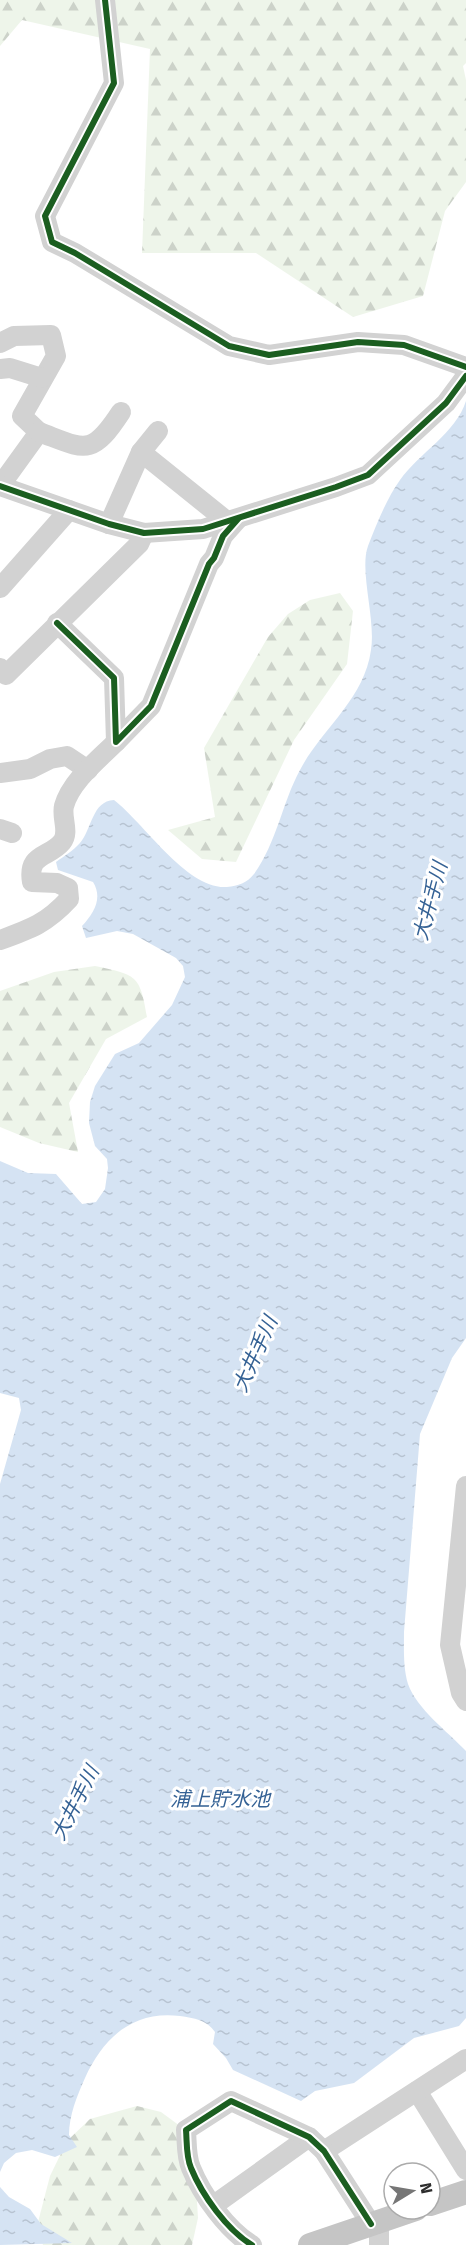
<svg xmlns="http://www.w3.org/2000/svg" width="466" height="2245" font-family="'Fira Sans','Noto Sans JP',sans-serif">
<defs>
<pattern id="forest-firs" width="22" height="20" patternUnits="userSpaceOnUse" patternTransform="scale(1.5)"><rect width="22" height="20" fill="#eef5ea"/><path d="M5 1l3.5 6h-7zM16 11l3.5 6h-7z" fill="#ccd2c9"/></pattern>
<pattern id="water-ripples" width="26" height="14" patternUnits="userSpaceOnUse" patternTransform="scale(1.5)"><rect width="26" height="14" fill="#d5e3f3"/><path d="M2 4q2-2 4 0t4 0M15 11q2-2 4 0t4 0" fill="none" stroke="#b7c3d1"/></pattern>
</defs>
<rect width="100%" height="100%" fill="#fff"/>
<!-- forest -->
<g fill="url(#forest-firs)">
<path d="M0,0H466V63L463,66L466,80V182L445,211L423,296L353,317L256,253H142L150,49L22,20L0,46Z"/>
<path d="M340,593L353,611L347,664L294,740L236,862L202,859L168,830L215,817L204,748L268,637L288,614L310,600Z"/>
<path d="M95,966C136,975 140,974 147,1017L106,1039L69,1103L78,1152L39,1143L0,1127V991L54,972Z"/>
<path d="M137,2106L161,2112L180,2126L196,2185L198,2218L192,2245H43L37,2226L50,2176L67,2141L90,2119Z"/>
</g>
<!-- water -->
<g fill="url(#water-ripples)">
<path d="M466,401V1338L452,1358L420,1434L404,1632C404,1649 403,1667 408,1684C417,1709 447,1731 466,1751V2018L459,2026L414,2038L354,2083L315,2091L301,2101L233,2070L226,2058L213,2044L215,2032C207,2020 194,2018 180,2016C133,2010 103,2038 85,2078C77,2096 69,2115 69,2135L77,2147L55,2157L32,2150L16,2153L4,2163L0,2172V1484L21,1410L19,1398L0,1393V1161L28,1173L56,1174L82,1204L96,1202L105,1189L108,1168L107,1159L95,1146L89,1123L90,1102L95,1086L115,1054L139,1043L172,1005L185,977L183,966L176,958L133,934L117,931L86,938L82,926C94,913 103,898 93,882L58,870L56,862C64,856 73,851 80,843C92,829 92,801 114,800C144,823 187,890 227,887C238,886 247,883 254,874C277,842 282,803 300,770C322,728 364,700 371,650C376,619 359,571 368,546C376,525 387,498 400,480C419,453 456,433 466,401Z"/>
<path d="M0,2187L9,2197L30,2209L41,2224L72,2243L0,2245Z"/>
</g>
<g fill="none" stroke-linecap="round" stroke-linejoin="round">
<!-- minor -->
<g stroke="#d2d2d2" stroke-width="20">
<path d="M105,0L114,83L45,216L52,242L75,253L229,346L269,355L358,342L404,345L466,367"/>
<path d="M0,343L14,336L51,335L56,356L22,416L39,432L0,486"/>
<path d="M0,369L10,368L42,378"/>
<path d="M39,432C85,449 91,458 121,412"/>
<path d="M141,452L228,522"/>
<path d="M0,486L109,524L144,533L203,529L336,487L368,475L446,403L466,376"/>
<path d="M109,524L141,452L158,431"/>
<path d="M0,588L69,510"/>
<path d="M57,623L114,678L116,742L151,706L209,564L214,558L223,536L238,519"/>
<path d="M0,668L6,675L139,544L144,533"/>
<path d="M0,773L30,769L50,759L67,756L88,770"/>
<path d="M0,829L12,833"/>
<path d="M0,940C31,929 47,923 69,899L68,888L57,883L32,882C27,853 49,858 62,842C70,832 61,818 64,806C71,781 98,760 116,742"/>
<path d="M466,1486L450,1645L461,1693L466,1701"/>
<path d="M417,2091L466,2170"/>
<path d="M324,2151L466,2059"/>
<path d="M214,2205L309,2137"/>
<path d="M252,2245C227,2230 202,2195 191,2168C186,2157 187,2142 186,2130L231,2101L309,2137L324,2151L371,2224"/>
<path d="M379,2245V2221"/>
</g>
<!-- major -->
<g stroke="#c5c5c5" stroke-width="24">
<path d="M430,2204L466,2192"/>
<path d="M310,2245L416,2209"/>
</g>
<defs>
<g id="cycleway">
<path d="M105,0L114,83L45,216L52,242L75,253L229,346L269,355L358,342L404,345L466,367"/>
<path d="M0,486L109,524L144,533L203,529L336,487L368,475L446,403L466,376"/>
<path d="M57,623L114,678L116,742L151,706L209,564L214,558L223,536L238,519"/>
<path d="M252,2245C227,2230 202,2195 191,2168C186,2157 187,2142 186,2130L231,2101L309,2137L324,2151L371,2224"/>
</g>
</defs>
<!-- cycleway casing -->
<use href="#cycleway" stroke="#fff" stroke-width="10"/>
<!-- cycleway -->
<use href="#cycleway" stroke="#1b5e20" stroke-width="6"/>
</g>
<g text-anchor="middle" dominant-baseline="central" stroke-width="6" stroke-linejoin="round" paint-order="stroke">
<!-- water labels -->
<g font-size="20" font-style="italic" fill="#356295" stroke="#fff">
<text transform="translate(430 901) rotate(-75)">大井手川</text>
<text transform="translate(255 1354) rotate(-66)">大井手川</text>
<text x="220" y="1799">浦上貯水池</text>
<text transform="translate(75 1803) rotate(-63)">大井手川</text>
</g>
</g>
<!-- north arrow -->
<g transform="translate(412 2191) rotate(79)"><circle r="28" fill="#ffffff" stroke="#ababab" stroke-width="1.5"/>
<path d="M0-4.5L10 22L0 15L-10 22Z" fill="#767676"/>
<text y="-9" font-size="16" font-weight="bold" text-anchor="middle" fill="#2d2d2d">N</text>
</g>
</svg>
